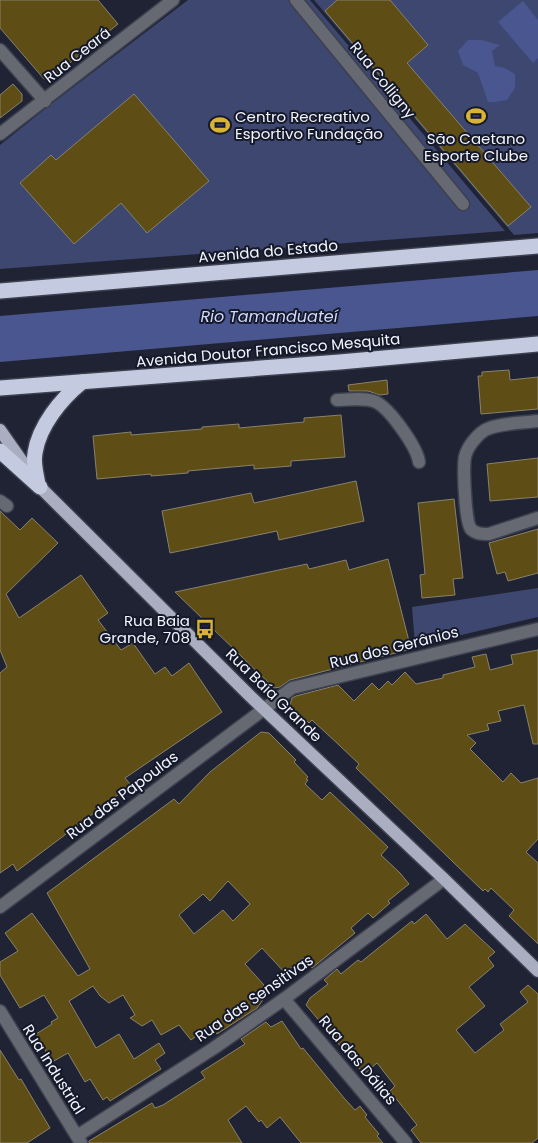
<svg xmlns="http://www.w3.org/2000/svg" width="538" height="1143" font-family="Poppins,sans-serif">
<rect width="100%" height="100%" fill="#1f2333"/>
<!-- green -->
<g fill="#3d476f">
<path d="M188,0H310L505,231L0,269V145L51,104Z"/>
<path d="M314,0H538V233L514,235Z"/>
<path d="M538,588V617L415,646L412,607Z"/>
</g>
<!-- water -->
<g fill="#49568f">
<path d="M523,1L538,20V58L533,63L498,22Z"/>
<path d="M468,40H482L500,45L492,51L495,66L505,68L515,74V88L507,100L495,102H488L478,73L463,65L458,51Z"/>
<path d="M538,270V316L0,362V316Z"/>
</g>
<!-- building -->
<g fill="#5e4d14" stroke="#88826d" fill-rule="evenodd">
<path d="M0,0H98L118,24L50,79H44L0,28Z"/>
<path d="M337,0H390L428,45L407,63L531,207L508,226L325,11Z"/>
<path d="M13,84L22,94V101L0,118V95Z"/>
<path d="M134,94L209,181L147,233L121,203L74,244L20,183L51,155L56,160Z"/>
<path d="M509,370L510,380L538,377V409L481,414L478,376H482V372Z"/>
<path d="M387,380L388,394L380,395L368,391H349L348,385Z"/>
<path d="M341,415L345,457L291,461V466L254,469V465L188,471V473L151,476V474L97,479L93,436L131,432V435L202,429V427L239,424V428L304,422V418Z"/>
<path d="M538,458V497L490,501L487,464Z"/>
<path d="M356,481L364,521L279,540L277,531L170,553L162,511L251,493L254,503Z"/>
<path d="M454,499L463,578L453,579L455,595L422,598L420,575L425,574L418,503Z"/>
<path d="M0,511L20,530L32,518L58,543L6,594L19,618L81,575L108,613L98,620L121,650L133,643L155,674L165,667L172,676L189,663L222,712L125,778L131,785L17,871L13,864L0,873V673L7,667L0,650Z"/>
<path d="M538,529V573L508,581L505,572L497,574L489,543Z"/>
<path d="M388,559L411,649L290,680L280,687L274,688L175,592L307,564L309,569L346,560L349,570Z"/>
<path d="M538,650V744H533L524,705L498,711L501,721L487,724L489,730L467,735L476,743L470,749L503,782L511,773L521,783L538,778V839L526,852L538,863V944L509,916L514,910L491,888L488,892L485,889L483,891L356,768L359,764L338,744L312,720L309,723L290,705L292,698L296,696L338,685L354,701L372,683L379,690L388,681L392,685L405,672L416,684L443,678V675L475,667L472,657L486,654L490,670L513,664L511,655Z"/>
<path d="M261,732L269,733L296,760L294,762L308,777L306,779L308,780L305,784L322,800L330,792L388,847L381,855L400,873L409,884L388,901L390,903L373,918L368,913L351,928L355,933L312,968L303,958L285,973L262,948L245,964L264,985L263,987L268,993L257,1008L217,1034L210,1026L191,1040L179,1025L161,1035L152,1020L142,1026L130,1018L135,1015L123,995L109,1003L100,996L93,986L69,1001L96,1048L119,1034L134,1059L159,1043L165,1053L155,1060L161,1069L110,1101L107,1097L103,1100L90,1079L85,1082L68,1053L52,1062L36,1034L52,1024L51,1022L58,1018L44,995L20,1008L0,975V962L18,951L5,933L32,913L78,976L90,969L47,893L174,799L179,804L210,772ZM228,881L250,904L233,921L223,910L194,934L179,915L203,894L210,901Z"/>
<path d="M426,914L447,939L465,924L495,952L488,958L494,966L469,987L485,1006L456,1030L475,1053L504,1030L500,1024L528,1002L520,992L528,985L538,994V1138L532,1143H421L411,1130L417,1125L390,1091L395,1086L377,1063L364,1074L306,1005L310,998L328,984L324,980L337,969L341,974L358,960L361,962L412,921L414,924Z"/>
<path d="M282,1021L301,1049L303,1048L344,1098L355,1110L360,1106L367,1115L365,1117L379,1134L377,1136L383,1143H301L280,1117L267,1128L261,1120L259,1122L246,1106L228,1120L242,1143H89V1141L152,1103L155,1108L163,1105L205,1078L201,1072L245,1044L241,1039L266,1022L271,1027Z"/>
<path d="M0,1050L19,1080L21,1079L50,1128L27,1143H0Z"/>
</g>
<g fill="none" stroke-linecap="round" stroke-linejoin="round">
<defs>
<g id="minor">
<path d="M296,0L463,204"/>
<path d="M0,50L45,101"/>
<path d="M0,134L173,0"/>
<path d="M337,400C349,400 365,397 376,402C390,409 417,447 419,462"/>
<path d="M538,421C523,423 498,423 485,430C477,435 467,447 465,457C463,467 465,522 471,529C476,534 482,534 489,534L538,518"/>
<path d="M0,501L7,506"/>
<path d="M0,907L292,688L538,629"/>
<path d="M284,999L406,1143"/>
<path d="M0,1011L81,1143"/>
<path d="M77,1136L214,1048L284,999L444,879"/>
</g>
<path id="major" d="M0,430L40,487L250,696L444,879L538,971"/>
<g id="highway">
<path d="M0,291L538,246"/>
<path d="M0,388L340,362L538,344"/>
<path d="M0,451L40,487"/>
<path d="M38,484C36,474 33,463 35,453C39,426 61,399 82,382"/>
</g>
</defs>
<!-- minor casing -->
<use href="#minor" stroke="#3d404f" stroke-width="15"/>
<!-- major casing -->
<use href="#major" stroke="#3d404f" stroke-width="15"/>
<!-- highway casing -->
<use href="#highway" stroke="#3d404f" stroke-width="18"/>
<!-- minor -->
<use href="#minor" stroke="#666971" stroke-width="12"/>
<!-- major -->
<use href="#major" stroke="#a9afc0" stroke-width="12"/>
<!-- highway -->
<use href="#highway" stroke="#c4cae0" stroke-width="15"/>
</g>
<!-- icons -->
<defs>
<symbol id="stadium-bare" viewBox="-9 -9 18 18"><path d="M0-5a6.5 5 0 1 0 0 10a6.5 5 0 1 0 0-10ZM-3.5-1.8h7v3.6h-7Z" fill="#d9b334" stroke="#151929" stroke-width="2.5" paint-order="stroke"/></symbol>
<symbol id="bus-bare" viewBox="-9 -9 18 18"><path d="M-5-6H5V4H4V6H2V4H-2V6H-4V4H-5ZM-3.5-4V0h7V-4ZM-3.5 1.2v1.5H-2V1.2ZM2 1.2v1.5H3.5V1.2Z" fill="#d9b334" stroke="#151929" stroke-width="2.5" paint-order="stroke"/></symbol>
</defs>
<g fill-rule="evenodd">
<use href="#stadium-bare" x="462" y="102" width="28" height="28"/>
<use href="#stadium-bare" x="206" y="111" width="28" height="28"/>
<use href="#bus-bare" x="191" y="615" width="28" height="28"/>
</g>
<g text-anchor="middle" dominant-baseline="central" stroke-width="4" stroke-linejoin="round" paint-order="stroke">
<!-- street labels -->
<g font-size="15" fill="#f2f5fe" stroke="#151929">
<text transform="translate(77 55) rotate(-38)">Rua Ceará</text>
<text transform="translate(383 80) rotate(51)">Rua Colligny</text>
<text transform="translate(268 251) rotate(-5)">Avenida do Estado</text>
<text transform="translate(268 350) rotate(-5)">Avenida Doutor Francisco Mesquita</text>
<text transform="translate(394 647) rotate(-14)">Rua dos Gerânios</text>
<text transform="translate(274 695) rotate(44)">Rua Baía Grande</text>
<text transform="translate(122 795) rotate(-37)">Rua das Papoulas</text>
<text transform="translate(254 998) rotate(-35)">Rua das Sensitivas</text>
<text transform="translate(358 1060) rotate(50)">Rua das Dálias</text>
<text transform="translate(54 1069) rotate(58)">Rua Industrial</text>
</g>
<!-- poi labels -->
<g font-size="15" fill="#f2f5fe" stroke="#151929" text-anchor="start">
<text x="235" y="116">Centro Recreativo<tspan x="235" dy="17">Esportivo Fundação</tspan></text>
<text x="476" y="138" text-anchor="middle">São Caetano<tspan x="476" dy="17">Esporte Clube</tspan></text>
<text x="190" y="620" text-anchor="end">Rua Baia<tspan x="190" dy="17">Grande, 708</tspan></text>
</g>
<!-- water labels -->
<g font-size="16" font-style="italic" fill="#cfd9fd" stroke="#151929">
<text x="269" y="316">Rio Tamanduateí</text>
</g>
</g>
</svg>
